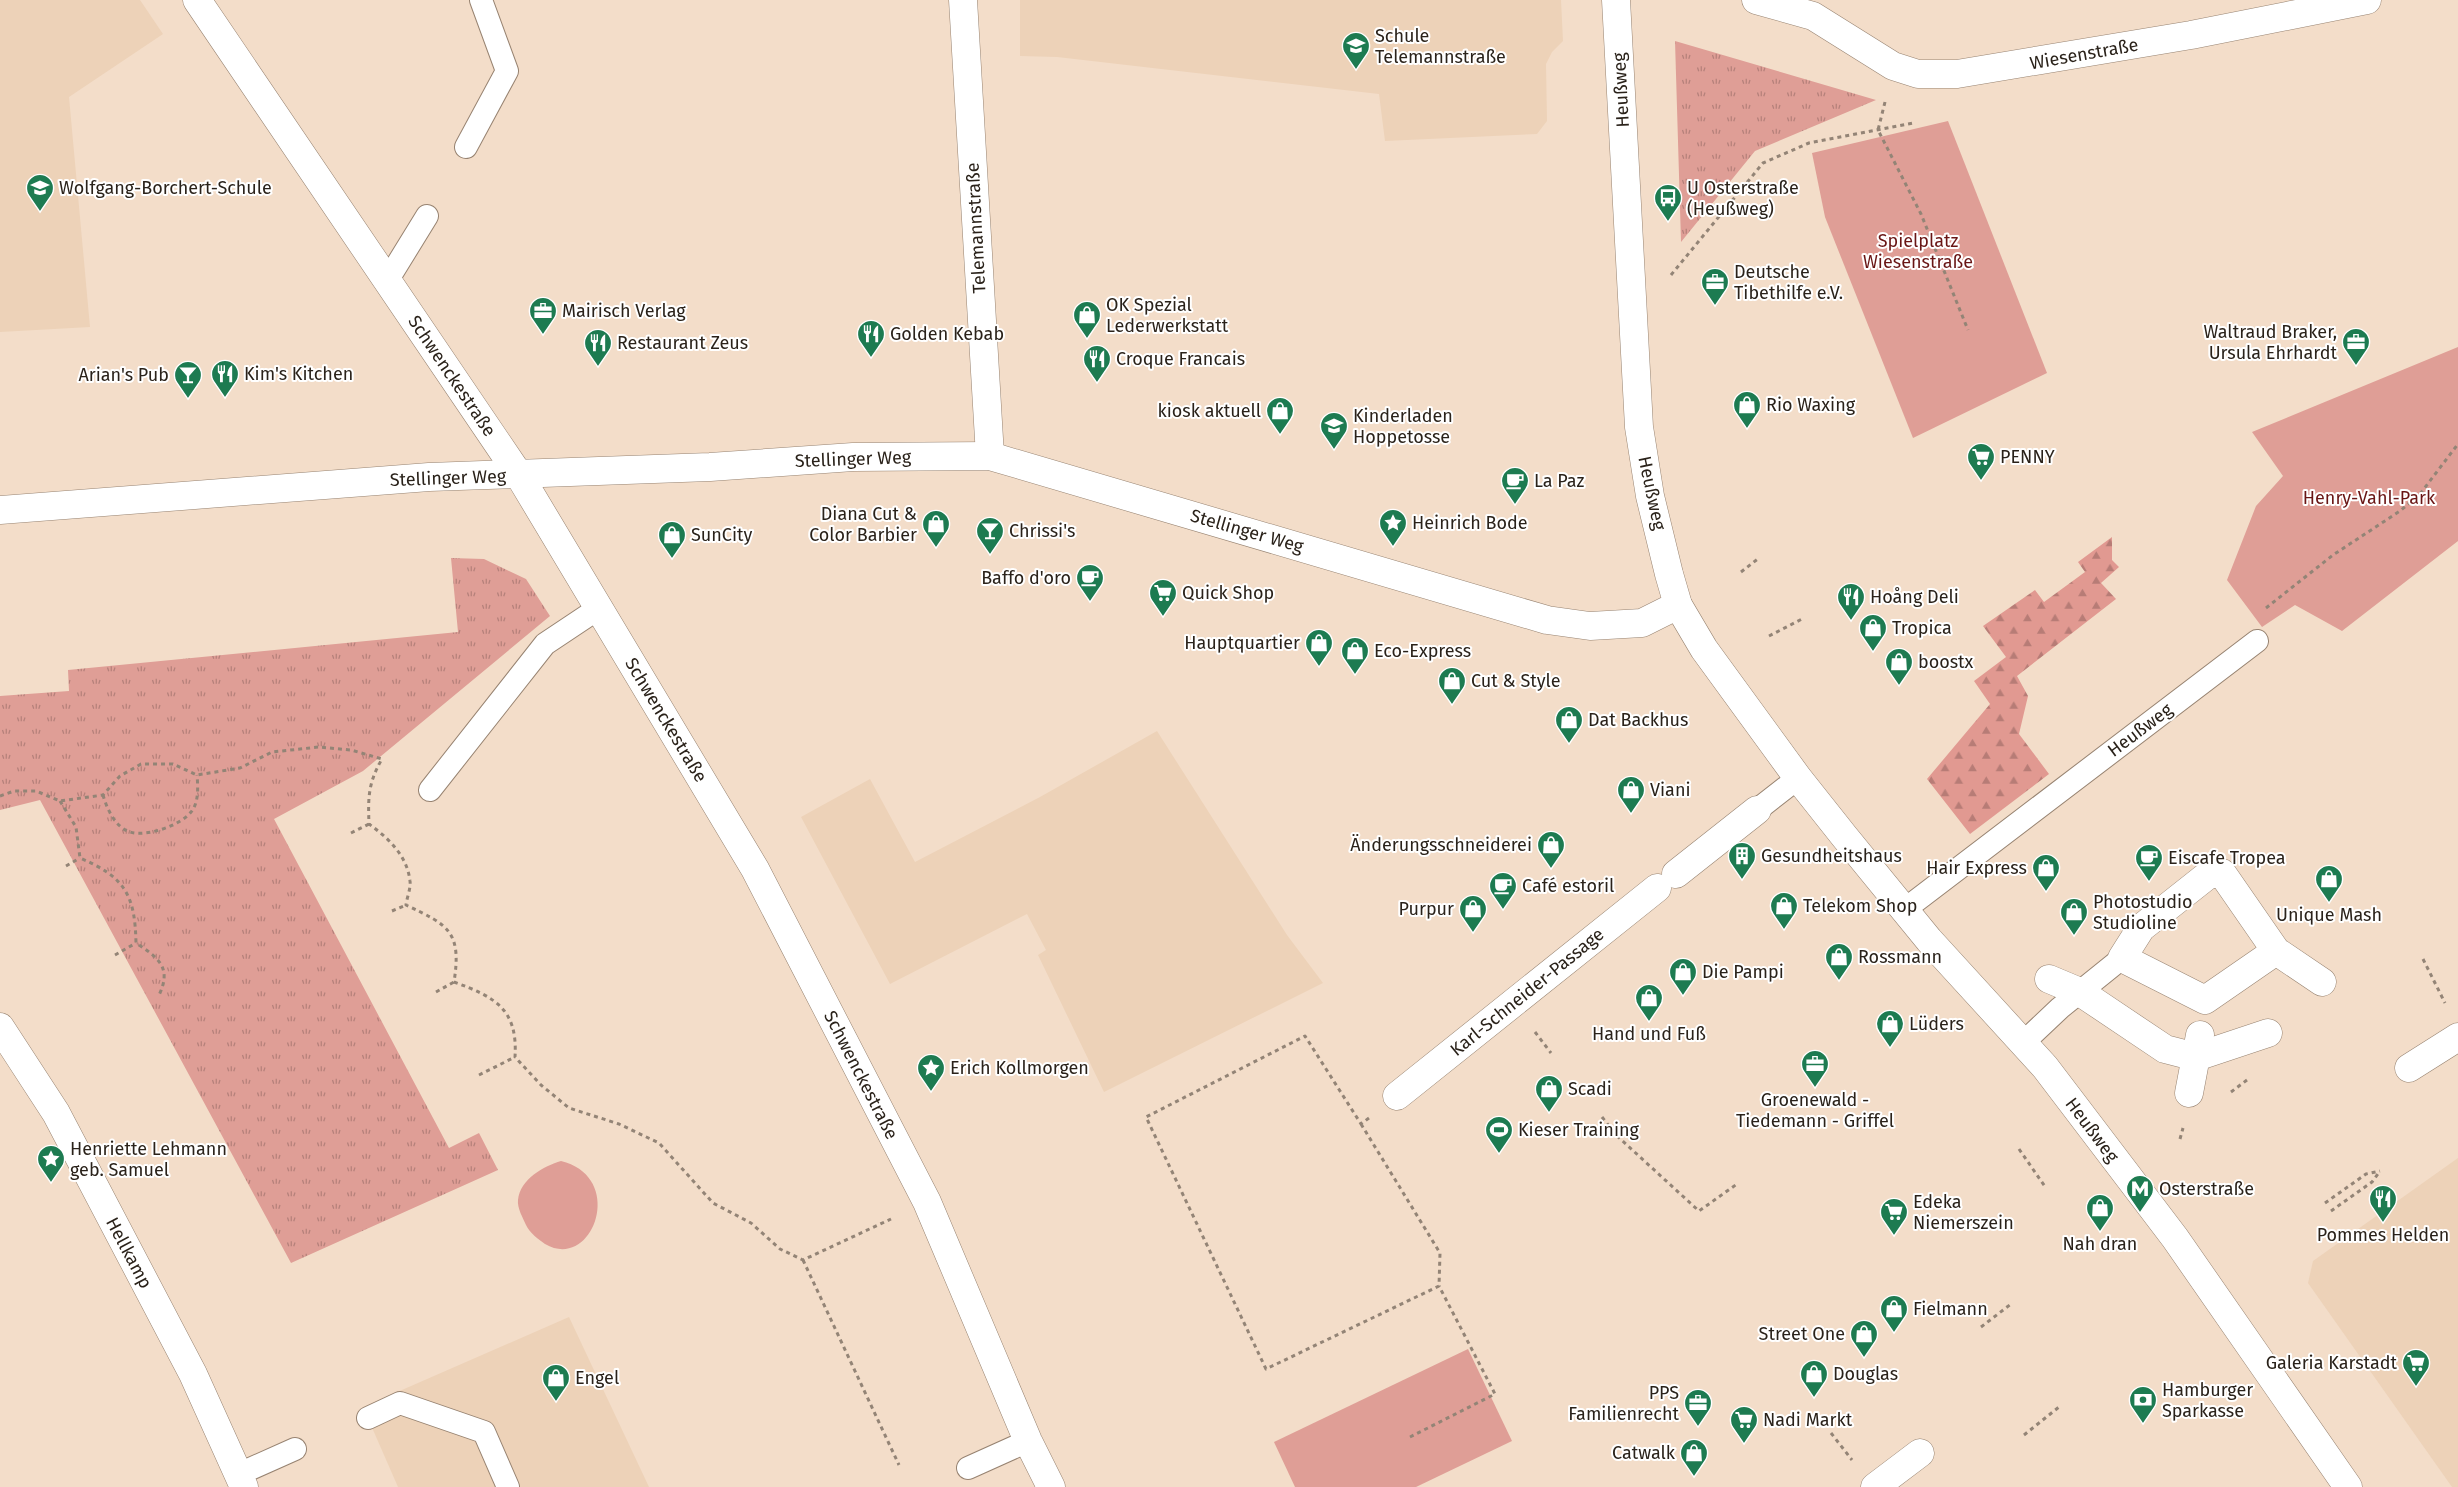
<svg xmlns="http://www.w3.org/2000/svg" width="2458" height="1487" font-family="'Fira Sans',sans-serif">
<defs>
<pattern id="grass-tufts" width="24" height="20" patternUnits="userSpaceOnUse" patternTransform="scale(1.25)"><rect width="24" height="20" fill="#df9e96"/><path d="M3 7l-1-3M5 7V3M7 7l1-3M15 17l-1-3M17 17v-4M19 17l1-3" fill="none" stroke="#b5807a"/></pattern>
<pattern id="forest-firs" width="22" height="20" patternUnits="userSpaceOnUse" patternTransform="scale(1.25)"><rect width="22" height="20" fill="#e19991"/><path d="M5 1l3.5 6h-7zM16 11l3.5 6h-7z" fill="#b77c76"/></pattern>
</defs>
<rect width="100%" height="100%" fill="#f3ddc9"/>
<!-- built -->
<g fill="#edd2b8">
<path d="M0,0H140L163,34L69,97L90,327L0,332Z"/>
<path d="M1020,0H1561L1563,41L1552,52L1546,64L1547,121L1537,134L1385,141L1379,94L1057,57L1020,56Z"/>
<path d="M1157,731L1287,935L1323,983L1104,1092L1038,955L1046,950L1027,914L890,984L801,817L870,779L915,862L1040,797Z"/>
<path d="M2458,1158V1487H2452L2308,1283L2313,1261Z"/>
<path d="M569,1317L649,1487H398L363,1407Z"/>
</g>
<!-- grass -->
<g fill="url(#grass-tufts)">
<path d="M1675,41L1876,100L1755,151L1681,242Z"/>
<path d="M451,558L484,559L526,579L550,616L363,771L274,819L449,1148L479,1133L498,1170L291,1263L40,800L0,810V696L69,691L68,670L458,632Z"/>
</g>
<!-- forest -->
<path fill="url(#forest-firs)" d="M2112,537V560L2119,567L2101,583L2116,599L2017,676L2028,696L2019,734L2049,774L1970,834L1927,779L1990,704L1974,681L2006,657L1983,626L2035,590L2044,602L2085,572L2078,562Z"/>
<!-- park -->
<g fill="#df9e96">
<path d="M1948,121L2047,373L1913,438L1825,217L1812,153Z"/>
<path d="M2458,347V541L2342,631L2295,605L2262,627L2227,580L2256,506L2283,476L2252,432Z"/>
<path d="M561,1161C627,1177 593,1272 545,1244C538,1239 530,1233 526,1225C523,1218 517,1208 518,1200C520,1179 544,1166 561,1161Z"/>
<path d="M1468,1349L1512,1441L1416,1487H1295L1274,1442Z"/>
</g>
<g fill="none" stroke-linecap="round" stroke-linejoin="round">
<defs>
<g id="service">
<path d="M466,147L507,71L481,0"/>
<path d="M387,281L427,216"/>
<path d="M430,790L545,644L599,608"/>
<path d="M1757,810L1798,778"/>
<path d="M1904,910L2257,641"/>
<path d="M2024,1042L2060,1008L2122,958"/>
<path d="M368,1418L400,1403L484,1432L508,1487"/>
<path d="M968,1468L1028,1441"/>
<path d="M239,1474L295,1449"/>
</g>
<g id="pedestrian">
<path d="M1676,874L1757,810"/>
<path d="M2276,951L2222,873L2208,875L2141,928L2122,958L2205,1000L2276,951L2322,982"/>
<path d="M2049,979L2080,992L2165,1049L2196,1057L2268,1033"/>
<path d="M2189,1093L2200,1035"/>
<path d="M1397,1096L1657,888"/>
</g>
<g id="minor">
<path d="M197,0L519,475L755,869L927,1202L1028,1441L1051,1487"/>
<path d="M963,0L990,456"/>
<path d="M1756,0L1813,16L1893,66L1918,74H1957L2191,35L2367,0"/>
<path d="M0,510L429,477L710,467L853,457L990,456L1547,620L1590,626L1642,623L1678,605"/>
<path d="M0,1027L56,1113L193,1374L244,1487"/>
</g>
<g id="tertiary">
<path d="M1616,0L1639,427L1650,496L1669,574L1678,605L1704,649L1798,778L1844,836L1929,940L2045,1067L2175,1238L2348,1487"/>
<path d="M2409,1068L2458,1037"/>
<path d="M1875,1487L1920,1453"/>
</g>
</defs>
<!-- service casing -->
<use href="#service" stroke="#978371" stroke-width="24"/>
<!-- pedestrian casing -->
<use href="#pedestrian" stroke="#978371" stroke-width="29"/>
<!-- minor casing -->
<use href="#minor" stroke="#978371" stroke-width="29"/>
<!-- tertiary casing -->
<use href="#tertiary" stroke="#978371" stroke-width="29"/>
<!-- path -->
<g stroke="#938476" stroke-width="3" stroke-dasharray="4 4" stroke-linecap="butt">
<path d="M1885,102L1878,130L1921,214L1968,330"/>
<path d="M1671,275L1763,163L1809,143L1913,123"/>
<path d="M1741,572L1759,558"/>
<path d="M2266,608L2333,555L2400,511L2420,494L2458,444"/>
<path d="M1769,636L1802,619"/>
<path d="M103,795C107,809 115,827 130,832C146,837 180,826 191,812C199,803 198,786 197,775"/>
<path d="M0,796L14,791H36L60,801L103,795L120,776L141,764H173L197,775L240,768L272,752L319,747L351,750L382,759C368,783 368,798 369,824C388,838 407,855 410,881C411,888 407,897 406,905C448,925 462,931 454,982C495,997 518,1009 515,1057L541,1085L569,1108L619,1124L659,1143L713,1203L751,1223L780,1249L803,1260L891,1219"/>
<path d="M60,801L76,827L80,858C125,877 135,895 136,943C159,958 172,968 159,995"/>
<path d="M351,833L369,824"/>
<path d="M66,866L80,858"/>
<path d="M392,911L406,905"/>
<path d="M115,955L136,943"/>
<path d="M2423,959L2445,1003"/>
<path d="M436,992L454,982"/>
<path d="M1535,1032L1551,1053"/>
<path d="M479,1075L515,1057"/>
<path d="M2231,1092L2247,1080"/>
<path d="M1602,1117L1616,1135L1699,1211L1737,1184"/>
<path d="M1361,1124L1440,1253L1439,1286L1266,1369L1146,1117L1305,1036L1361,1124L1369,1118"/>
<path d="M2180,1139L2183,1128"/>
<path d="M2019,1149L2046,1188"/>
<path d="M2325,1203L2366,1174L2380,1171"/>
<path d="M2331,1211L2372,1182L2380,1171"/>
<path d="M803,1260L899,1465"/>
<path d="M1981,1327L2011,1304"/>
<path d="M1831,1433L1852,1460"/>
<path d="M2024,1435L2059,1407"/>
<path d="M1410,1437L1495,1394L1439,1286"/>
</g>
<!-- service -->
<use href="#service" stroke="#fff" stroke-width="22"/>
<!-- pedestrian -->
<use href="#pedestrian" stroke="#fff" stroke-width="28"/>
<!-- minor -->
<use href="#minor" stroke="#fff" stroke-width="28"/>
<!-- tertiary -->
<use href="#tertiary" stroke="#fff" stroke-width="28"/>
</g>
<!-- icons -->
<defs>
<symbol id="school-pin" viewBox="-11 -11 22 30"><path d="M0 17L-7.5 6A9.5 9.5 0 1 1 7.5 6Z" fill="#1d7b51" stroke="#fff"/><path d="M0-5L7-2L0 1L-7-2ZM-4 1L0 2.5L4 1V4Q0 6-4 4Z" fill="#fff"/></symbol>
<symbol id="bus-pin" viewBox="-11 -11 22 30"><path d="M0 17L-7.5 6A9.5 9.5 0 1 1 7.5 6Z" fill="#1d7b51" stroke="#fff"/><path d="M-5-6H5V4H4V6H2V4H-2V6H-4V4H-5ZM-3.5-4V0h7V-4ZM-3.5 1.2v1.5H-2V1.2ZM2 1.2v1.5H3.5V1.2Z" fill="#fff"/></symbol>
<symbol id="office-pin" viewBox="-11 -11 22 30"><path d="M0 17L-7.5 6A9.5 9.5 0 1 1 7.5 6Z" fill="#1d7b51" stroke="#fff"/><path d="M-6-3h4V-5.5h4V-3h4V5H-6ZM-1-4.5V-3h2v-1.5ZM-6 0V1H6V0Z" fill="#fff"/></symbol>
<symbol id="shop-pin" viewBox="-11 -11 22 30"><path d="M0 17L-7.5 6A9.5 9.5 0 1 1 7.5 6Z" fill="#1d7b51" stroke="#fff"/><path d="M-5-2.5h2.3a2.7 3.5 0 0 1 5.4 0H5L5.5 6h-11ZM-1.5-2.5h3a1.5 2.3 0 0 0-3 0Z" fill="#fff"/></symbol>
<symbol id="restaurant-pin" viewBox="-11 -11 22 30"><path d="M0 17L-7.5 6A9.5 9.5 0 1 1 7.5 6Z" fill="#1d7b51" stroke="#fff"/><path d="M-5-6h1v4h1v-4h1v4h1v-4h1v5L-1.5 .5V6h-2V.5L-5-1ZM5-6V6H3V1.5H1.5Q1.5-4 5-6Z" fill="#fff"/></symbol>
<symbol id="bar-pin" viewBox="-11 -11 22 30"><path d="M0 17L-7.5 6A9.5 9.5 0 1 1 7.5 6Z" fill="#1d7b51" stroke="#fff"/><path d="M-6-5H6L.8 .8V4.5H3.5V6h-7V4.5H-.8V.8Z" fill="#fff"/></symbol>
<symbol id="supermarket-pin" viewBox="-11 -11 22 30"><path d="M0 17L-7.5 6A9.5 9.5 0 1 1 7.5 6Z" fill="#1d7b51" stroke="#fff"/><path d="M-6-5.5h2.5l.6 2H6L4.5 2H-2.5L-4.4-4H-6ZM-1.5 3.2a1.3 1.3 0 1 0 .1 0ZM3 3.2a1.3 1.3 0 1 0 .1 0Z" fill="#fff"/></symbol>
<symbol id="cafe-pin" viewBox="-11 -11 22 30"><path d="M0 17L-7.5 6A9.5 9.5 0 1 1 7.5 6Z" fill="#1d7b51" stroke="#fff"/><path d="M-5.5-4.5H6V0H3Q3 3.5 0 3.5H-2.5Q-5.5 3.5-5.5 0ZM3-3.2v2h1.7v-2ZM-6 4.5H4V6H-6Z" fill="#fff"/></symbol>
<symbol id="sight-pin" viewBox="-11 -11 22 30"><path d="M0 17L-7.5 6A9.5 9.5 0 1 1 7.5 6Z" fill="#1d7b51" stroke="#fff"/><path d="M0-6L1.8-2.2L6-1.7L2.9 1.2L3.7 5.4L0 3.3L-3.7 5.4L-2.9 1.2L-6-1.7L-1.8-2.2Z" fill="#fff"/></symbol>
<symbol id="building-pin" viewBox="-11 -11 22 30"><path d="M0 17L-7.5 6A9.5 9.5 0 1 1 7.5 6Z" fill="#1d7b51" stroke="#fff"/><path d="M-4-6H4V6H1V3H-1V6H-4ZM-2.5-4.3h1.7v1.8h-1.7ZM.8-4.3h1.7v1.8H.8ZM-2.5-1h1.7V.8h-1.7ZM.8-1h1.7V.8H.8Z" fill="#fff"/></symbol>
<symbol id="stadium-pin" viewBox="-11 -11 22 30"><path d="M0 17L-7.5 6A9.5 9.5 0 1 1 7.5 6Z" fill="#1d7b51" stroke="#fff"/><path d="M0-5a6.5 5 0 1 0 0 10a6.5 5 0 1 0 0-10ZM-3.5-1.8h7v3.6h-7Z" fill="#fff"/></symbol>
<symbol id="metro-pin" viewBox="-11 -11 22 30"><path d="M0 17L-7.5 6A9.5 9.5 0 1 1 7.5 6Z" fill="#1d7b51" stroke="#fff"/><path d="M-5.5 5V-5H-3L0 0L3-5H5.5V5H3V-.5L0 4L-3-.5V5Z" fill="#fff"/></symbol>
<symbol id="bank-pin" viewBox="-11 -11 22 30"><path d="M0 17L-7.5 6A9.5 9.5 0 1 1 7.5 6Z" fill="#1d7b51" stroke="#fff"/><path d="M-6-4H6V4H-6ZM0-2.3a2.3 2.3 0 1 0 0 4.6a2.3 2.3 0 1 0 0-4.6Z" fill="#fff"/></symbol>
</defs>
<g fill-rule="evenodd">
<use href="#school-pin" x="1340" y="30" width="32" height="43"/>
<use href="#school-pin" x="24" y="172" width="32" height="43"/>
<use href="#bus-pin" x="1652" y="182" width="32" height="43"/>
<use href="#office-pin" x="1699" y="266" width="32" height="43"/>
<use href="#office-pin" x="527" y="295" width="32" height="43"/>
<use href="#shop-pin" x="1071" y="299" width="32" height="43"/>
<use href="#restaurant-pin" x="855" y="318" width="32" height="43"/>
<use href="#office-pin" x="2340" y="326" width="32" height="43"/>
<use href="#restaurant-pin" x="582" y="327" width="32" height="43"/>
<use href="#restaurant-pin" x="1081" y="343" width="32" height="43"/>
<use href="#restaurant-pin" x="209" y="358" width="32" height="43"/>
<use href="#bar-pin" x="172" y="359" width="32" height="43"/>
<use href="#shop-pin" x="1731" y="389" width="32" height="43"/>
<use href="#shop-pin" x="1264" y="395" width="32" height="43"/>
<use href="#school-pin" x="1318" y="410" width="32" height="43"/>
<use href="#supermarket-pin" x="1965" y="441" width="32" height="43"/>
<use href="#cafe-pin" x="1499" y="465" width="32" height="43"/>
<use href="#sight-pin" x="1377" y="507" width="32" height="43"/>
<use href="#shop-pin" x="920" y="508" width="32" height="43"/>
<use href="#bar-pin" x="974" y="515" width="32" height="43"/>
<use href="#shop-pin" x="656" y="519" width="32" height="43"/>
<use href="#cafe-pin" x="1074" y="562" width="32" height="43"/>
<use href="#supermarket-pin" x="1147" y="577" width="32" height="43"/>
<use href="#restaurant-pin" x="1835" y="581" width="32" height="43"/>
<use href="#shop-pin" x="1857" y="612" width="32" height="43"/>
<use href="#shop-pin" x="1303" y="627" width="32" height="43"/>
<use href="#shop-pin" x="1339" y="635" width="32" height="43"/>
<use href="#shop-pin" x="1883" y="646" width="32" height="43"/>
<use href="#shop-pin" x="1436" y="665" width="32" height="43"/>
<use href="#shop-pin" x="1553" y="704" width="32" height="43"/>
<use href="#shop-pin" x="1615" y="774" width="32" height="43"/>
<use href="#shop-pin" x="1535" y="829" width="32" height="43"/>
<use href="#building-pin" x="1726" y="840" width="32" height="43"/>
<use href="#cafe-pin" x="2133" y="842" width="32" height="43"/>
<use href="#shop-pin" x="2030" y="852" width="32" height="43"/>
<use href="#shop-pin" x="2313" y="863" width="32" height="43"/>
<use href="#cafe-pin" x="1487" y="870" width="32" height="43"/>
<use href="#shop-pin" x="1768" y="890" width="32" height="43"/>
<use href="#shop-pin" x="1457" y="893" width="32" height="43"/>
<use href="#shop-pin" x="2058" y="896" width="32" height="43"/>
<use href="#shop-pin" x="1823" y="941" width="32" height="43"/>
<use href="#shop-pin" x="1667" y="956" width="32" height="43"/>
<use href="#shop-pin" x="1633" y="982" width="32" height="43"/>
<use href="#shop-pin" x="1874" y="1008" width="32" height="43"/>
<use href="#office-pin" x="1799" y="1048" width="32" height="43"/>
<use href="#sight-pin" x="915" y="1052" width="32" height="43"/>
<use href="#shop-pin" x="1533" y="1073" width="32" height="43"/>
<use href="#stadium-pin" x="1483" y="1114" width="32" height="43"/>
<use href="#sight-pin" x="35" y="1143" width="32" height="43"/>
<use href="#metro-pin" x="2124" y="1173" width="32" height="43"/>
<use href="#restaurant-pin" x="2367" y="1183" width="32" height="43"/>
<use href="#shop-pin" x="2084" y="1192" width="32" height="43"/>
<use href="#supermarket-pin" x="1878" y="1196" width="32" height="43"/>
<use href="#shop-pin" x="1878" y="1293" width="32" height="43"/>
<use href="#shop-pin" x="1848" y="1318" width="32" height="43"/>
<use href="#supermarket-pin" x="2400" y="1347" width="32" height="43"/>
<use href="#shop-pin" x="1798" y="1358" width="32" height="43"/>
<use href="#shop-pin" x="540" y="1362" width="32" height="43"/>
<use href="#bank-pin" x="2127" y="1384" width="32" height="43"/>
<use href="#office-pin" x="1682" y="1387" width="32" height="43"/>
<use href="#supermarket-pin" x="1728" y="1404" width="32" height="43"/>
<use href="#shop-pin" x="1678" y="1437" width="32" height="43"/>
</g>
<g text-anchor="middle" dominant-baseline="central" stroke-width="4" stroke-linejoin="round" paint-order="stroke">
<!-- poi labels -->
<g font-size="18" fill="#2a221a" stroke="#fff" text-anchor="start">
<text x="1375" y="36">Schule<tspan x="1375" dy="21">Telemannstraße</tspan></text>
<text x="59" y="188">Wolfgang-Borchert-Schule</text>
<text x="1687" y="188">U Osterstraße<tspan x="1687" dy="21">(Heußweg)</tspan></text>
<text x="1734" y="272">Deutsche<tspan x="1734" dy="21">Tibethilfe e.V.</tspan></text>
<text x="1106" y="305">OK Spezial<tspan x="1106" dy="21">Lederwerkstatt</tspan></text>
<text x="562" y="311">Mairisch Verlag</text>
<text x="2337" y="332" text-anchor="end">Waltraud Braker,<tspan x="2337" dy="21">Ursula Ehrhardt</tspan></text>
<text x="890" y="334">Golden Kebab</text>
<text x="617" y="343">Restaurant Zeus</text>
<text x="1116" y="359">Croque Francais</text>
<text x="244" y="374">Kim's Kitchen</text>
<text x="169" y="375" text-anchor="end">Arian's Pub</text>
<text x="1766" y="405">Rio Waxing</text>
<text x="1261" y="411" text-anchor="end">kiosk aktuell</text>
<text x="1353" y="416">Kinderladen<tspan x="1353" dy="21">Hoppetosse</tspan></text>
<text x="2000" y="457">PENNY</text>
<text x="1534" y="481">La Paz</text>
<text x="917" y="514" text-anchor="end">Diana Cut &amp;<tspan x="917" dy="21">Color Barbier</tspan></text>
<text x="1412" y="523">Heinrich Bode</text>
<text x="1009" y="531">Chrissi's</text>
<text x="691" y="535">SunCity</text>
<text x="1071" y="578" text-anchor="end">Baffo d'oro</text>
<text x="1182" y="593">Quick Shop</text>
<text x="1870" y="597">Hoång Deli</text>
<text x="1892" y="628">Tropica</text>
<text x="1300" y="643" text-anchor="end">Hauptquartier</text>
<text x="1374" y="651">Eco-Express</text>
<text x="1918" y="662">boostx</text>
<text x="1471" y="681">Cut &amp; Style</text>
<text x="1588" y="720">Dat Backhus</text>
<text x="1650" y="790">Viani</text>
<text x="1532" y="845" text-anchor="end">Änderungsschneiderei</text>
<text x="1761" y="856">Gesundheitshaus</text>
<text x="2168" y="858">Eiscafe Tropea</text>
<text x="2027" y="868" text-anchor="end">Hair Express</text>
<text x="1522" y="886">Café estoril</text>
<text x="2093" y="902">Photostudio<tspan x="2093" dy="21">Studioline</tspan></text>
<text x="1803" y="906">Telekom Shop</text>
<text x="1454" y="909" text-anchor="end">Purpur</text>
<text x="2329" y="915" text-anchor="middle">Unique Mash</text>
<text x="1858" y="957">Rossmann</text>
<text x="1702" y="972">Die Pampi</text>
<text x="1909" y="1024">Lüders</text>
<text x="1649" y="1034" text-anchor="middle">Hand und Fuß</text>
<text x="950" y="1068">Erich Kollmorgen</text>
<text x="1568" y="1089">Scadi</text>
<text x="1815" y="1100" text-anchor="middle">Groenewald -<tspan x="1815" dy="21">Tiedemann - Griffel</tspan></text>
<text x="1518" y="1130">Kieser Training</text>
<text x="70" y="1149">Henriette Lehmann<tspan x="70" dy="21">geb. Samuel</tspan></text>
<text x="2159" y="1189">Osterstraße</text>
<text x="1913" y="1202">Edeka<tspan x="1913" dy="21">Niemerszein</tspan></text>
<text x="2383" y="1235" text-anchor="middle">Pommes Helden</text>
<text x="2100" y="1244" text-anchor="middle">Nah dran</text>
<text x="1913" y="1309">Fielmann</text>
<text x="1845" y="1334" text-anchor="end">Street One</text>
<text x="2397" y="1363" text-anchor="end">Galeria Karstadt</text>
<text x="1833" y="1374">Douglas</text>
<text x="575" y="1378">Engel</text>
<text x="2162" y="1390">Hamburger<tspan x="2162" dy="21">Sparkasse</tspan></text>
<text x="1679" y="1393" text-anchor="end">PPS<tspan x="1679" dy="21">Familienrecht</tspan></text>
<text x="1763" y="1420">Nadi Markt</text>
<text x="1675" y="1453" text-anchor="end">Catwalk</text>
</g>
<!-- street labels -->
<g font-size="18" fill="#2a221a" stroke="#fff">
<text transform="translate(2084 54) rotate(-10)">Wiesenstraße</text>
<text transform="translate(1621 90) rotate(-93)">Heußweg</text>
<text transform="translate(976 228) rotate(-93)">Telemannstraße</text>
<text transform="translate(452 376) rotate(56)">Schwenckestraße</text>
<text transform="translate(853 459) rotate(-2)">Stellinger Weg</text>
<text transform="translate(448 478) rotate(-2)">Stellinger Weg</text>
<text transform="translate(1652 493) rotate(78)">Heußweg</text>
<text transform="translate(1247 531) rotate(16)">Stellinger Weg</text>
<text transform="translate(666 720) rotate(59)">Schwenckestraße</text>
<text transform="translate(2140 730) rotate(-37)">Heußweg</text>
<text transform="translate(1527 992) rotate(-39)">Karl-Schneider-Passage</text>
<text transform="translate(861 1075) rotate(63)">Schwenckestraße</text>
<text transform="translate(2092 1130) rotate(53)">Heußweg</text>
<text transform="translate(129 1253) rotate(62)">Hellkamp</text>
</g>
<!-- park labels -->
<g font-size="18" fill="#691514" stroke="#fff">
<text x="1918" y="241">Spielplatz<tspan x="1918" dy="21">Wiesenstraße</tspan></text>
<text x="2369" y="498">Henry-Vahl-Park</text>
</g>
</g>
</svg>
